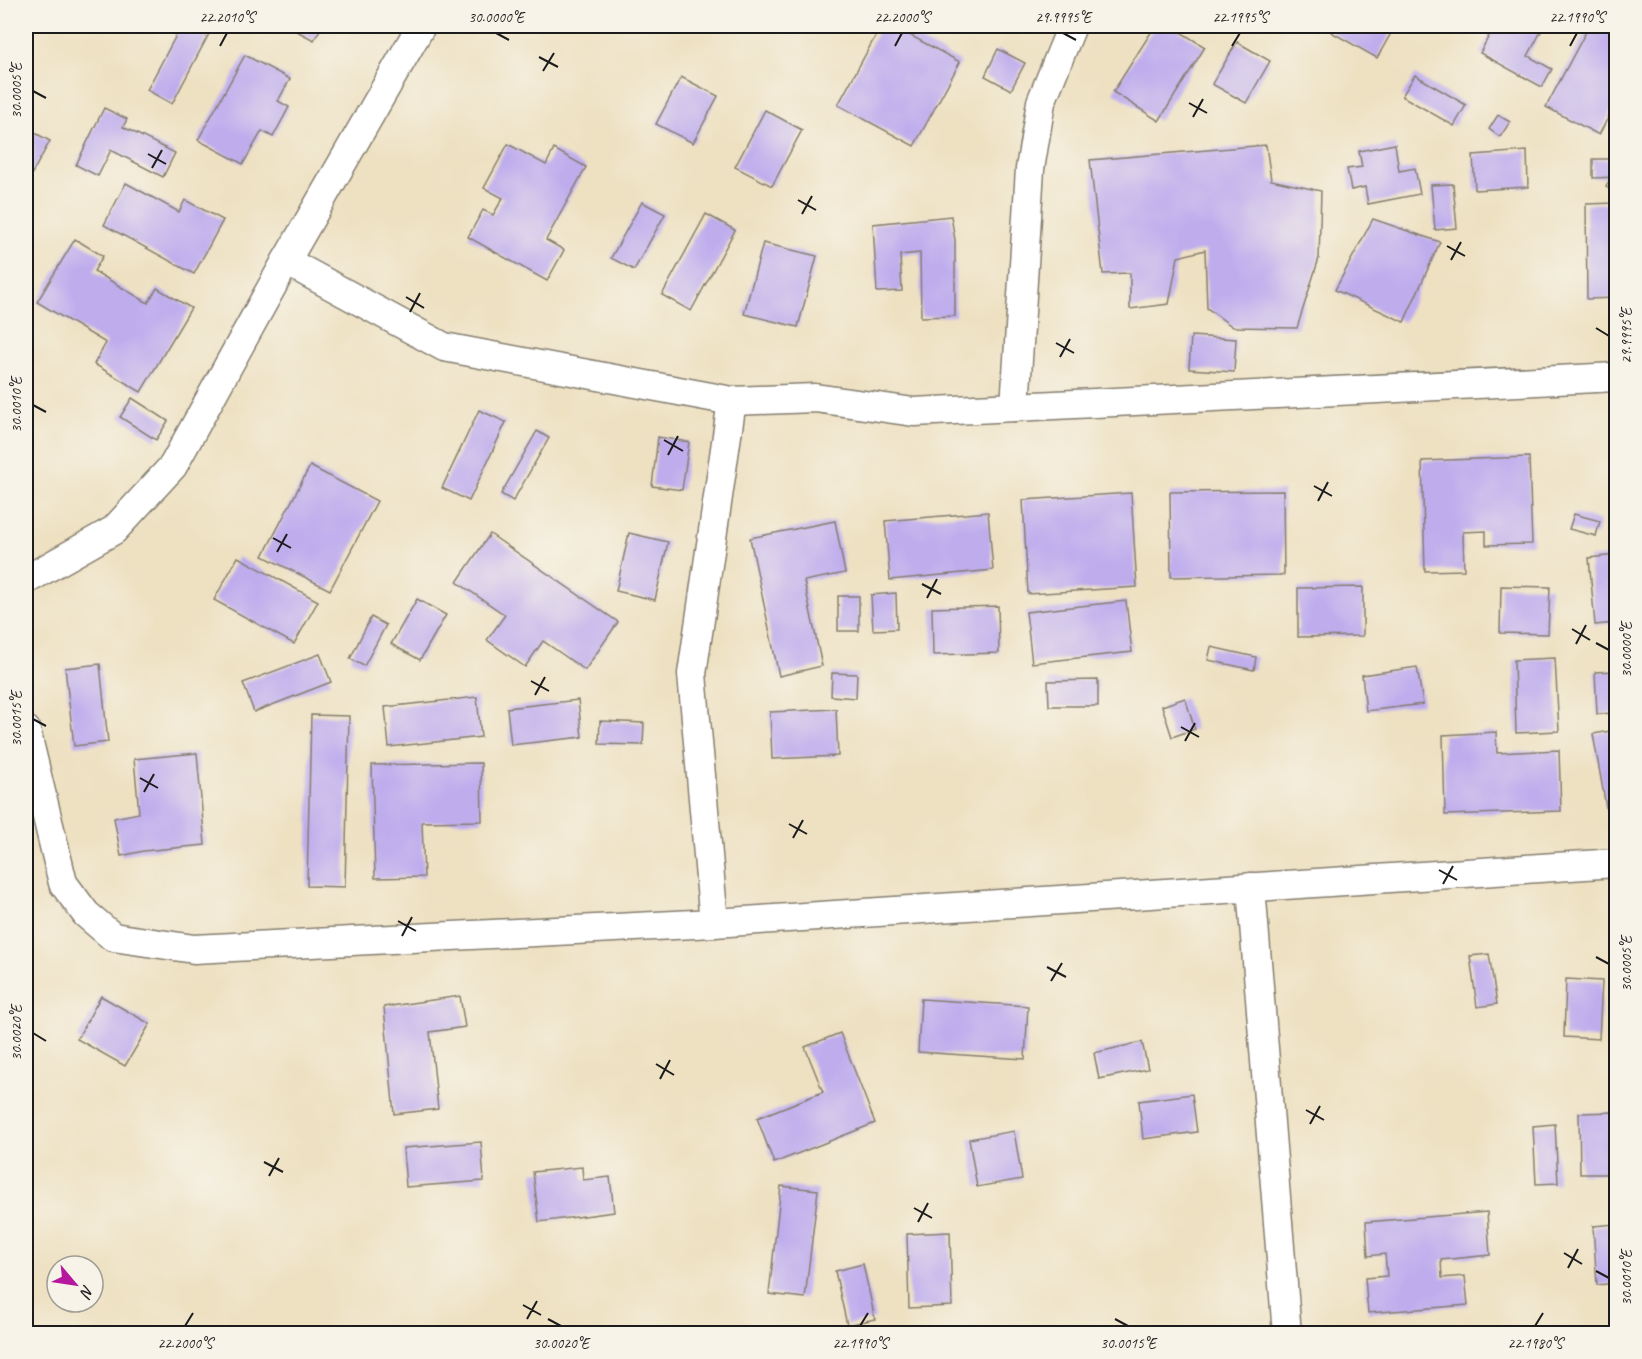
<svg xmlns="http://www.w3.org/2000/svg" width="1642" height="1359" font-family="Caveat,sans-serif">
<rect width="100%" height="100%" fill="#f7f3e8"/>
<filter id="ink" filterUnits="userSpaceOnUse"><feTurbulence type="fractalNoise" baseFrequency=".0167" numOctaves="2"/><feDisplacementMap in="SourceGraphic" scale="12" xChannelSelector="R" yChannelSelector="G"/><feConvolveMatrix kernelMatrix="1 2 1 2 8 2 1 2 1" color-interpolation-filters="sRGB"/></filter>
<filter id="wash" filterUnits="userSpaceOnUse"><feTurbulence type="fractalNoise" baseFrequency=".008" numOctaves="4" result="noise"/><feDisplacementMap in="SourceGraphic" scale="24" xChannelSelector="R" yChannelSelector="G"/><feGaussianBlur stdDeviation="1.35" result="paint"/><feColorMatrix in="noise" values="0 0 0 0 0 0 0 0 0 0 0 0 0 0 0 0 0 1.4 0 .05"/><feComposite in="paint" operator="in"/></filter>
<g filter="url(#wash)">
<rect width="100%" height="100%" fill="#eee1c2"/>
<g id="blocks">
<!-- building -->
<g fill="#beaced">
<path d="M181,26H208L212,28L172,104L147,90Z"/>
<path d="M287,26H322L314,40Z"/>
<path d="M881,26H893L960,62L914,146L838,105Z"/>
<path d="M1155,26H1171L1205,47L1159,121L1113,92Z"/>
<path d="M1334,26H1395L1377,58L1331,32Z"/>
<path d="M1483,26H1544L1528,56L1552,69L1542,87L1480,53L1492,30Z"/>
<path d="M1589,26H1616V102L1599,135L1546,107Z"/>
<path d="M1237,42L1270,61L1246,103L1212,84Z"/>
<path d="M998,49L1025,63L1011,90L985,76Z"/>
<path d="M245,55L290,79L278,101L289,107L273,137L262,131L243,164L198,140Z"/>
<path d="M1415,75L1466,105L1454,126L1402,96Z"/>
<path d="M681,77L718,96L693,143L656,124Z"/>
<path d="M104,108L127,119L123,127L175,153L163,177L111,150L98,176L76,165Z"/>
<path d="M765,110L802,130L772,186L735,167Z"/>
<path d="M1498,115L1510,122L1500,137L1489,129Z"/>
<path d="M26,128L50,141L26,184Z"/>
<path d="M508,144L546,165L554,149L586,167L546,240L564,250L547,281L468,237L483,210L493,215L503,198L484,188Z"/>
<path d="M1395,144L1399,171L1415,168L1420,194L1368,204L1365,187L1351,190L1347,169L1362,167L1359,151Z"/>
<path d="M1266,145L1271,180L1321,191L1319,258L1297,328L1233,327L1207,308L1205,250L1178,257L1169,304L1130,309V273L1103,274L1090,160Z"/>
<path d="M1527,151L1528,187L1475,190L1473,155Z"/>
<path d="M1593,159H1616V177L1593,178Z"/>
<path d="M1610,179L1616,183V193L1606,187Z"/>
<path d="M126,183L179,212L185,200L223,220L194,274L104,225Z"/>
<path d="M1453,184L1457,228L1435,230L1431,185Z"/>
<path d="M642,202L665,214L634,270L611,258Z"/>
<path d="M1616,203V298L1587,299L1586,204Z"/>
<path d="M706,214L735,230L691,311L662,295Z"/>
<path d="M951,216L955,240V316L921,317L920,253L900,255L902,291L877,292L873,224Z"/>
<path d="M1373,219L1440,242L1404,322L1335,290Z"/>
<path d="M75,239L103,256L94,271L148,303L157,288L191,308L141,392L94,364L106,343L37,302Z"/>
<path d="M763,243L817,256L798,327L744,314Z"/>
<path d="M1191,336L1236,339L1234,372L1189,369Z"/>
<path d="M132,398L168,421L156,440L120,417Z"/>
<path d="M479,410L506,422L469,501L442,488Z"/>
<path d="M537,431L549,438L513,501L501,494Z"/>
<path d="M658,437L689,442L682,490L652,486Z"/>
<path d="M1529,457L1532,544L1486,545V531L1463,532L1464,570L1425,571L1422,461Z"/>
<path d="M310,466L377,501L330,590L263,556Z"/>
<path d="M1283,491L1284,575L1171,577L1170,492Z"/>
<path d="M1131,493L1137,587L1028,594L1023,500Z"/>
<path d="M988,512L993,570L890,580L885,521Z"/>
<path d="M1574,514L1600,521L1596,536L1569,529Z"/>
<path d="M835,521L845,573L804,581L822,666L779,676L750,538Z"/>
<path d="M629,533L668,542L655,600L616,591Z"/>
<path d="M490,534L618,622L585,670L543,641L525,667L487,640L505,615L457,582Z"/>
<path d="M1616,555V623L1595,625L1589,558Z"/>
<path d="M238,557L318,601L294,644L214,600Z"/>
<path d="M1501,586L1550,587L1548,634L1500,633Z"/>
<path d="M1363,587V636L1298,637V588Z"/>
<path d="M896,593L897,629L873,630L871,595Z"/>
<rect x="838" y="596" width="21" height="35"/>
<path d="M417,599L446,615L420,660L391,644Z"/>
<path d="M1126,601L1132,652L1032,663L1026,612Z"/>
<path d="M998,606L999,653L933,655L932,608Z"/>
<path d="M371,617L386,625L364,666L350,659Z"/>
<path d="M1211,647L1256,657L1254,670L1208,660Z"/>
<path d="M320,654L331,682L254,712L243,683Z"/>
<path d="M1555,658L1559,731L1516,733L1514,660Z"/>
<path d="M100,664L108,742L74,746L65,668Z"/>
<path d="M1417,667L1423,704L1366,711L1362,675Z"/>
<path d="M1616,671V713L1597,714L1595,672Z"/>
<path d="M832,673L857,674L856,698L831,696Z"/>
<path d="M1098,680V706H1049L1048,681Z"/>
<path d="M477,697L481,737L389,747L385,707Z"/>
<path d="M1185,698L1195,729L1172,737L1162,706Z"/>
<path d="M578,700L582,737L511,745L507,708Z"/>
<path d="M836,709L838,756L772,759L770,712Z"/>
<path d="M311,715L349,716L345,887L307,886Z"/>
<path d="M600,721L644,723L643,745L599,744Z"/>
<path d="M1616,730V834L1611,835L1593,734Z"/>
<path d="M1496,732L1497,753L1559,750L1561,811L1445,815L1443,735Z"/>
<path d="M197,753L205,845L143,851L121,856L114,818L139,813L134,759Z"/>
<path d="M481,763L482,821L422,822L424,877L375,878L372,765Z"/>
<path d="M1489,954L1497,1004L1477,1007L1470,956Z"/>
<path d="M1566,979L1602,981L1599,1039L1564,1037Z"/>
<path d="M101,996L150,1024L125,1066L77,1039Z"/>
<path d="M460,996L465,1027L430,1032L438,1109L394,1114L384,1007Z"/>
<path d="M921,999L1028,1006L1025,1059L918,1052Z"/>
<path d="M840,1033L875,1123L774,1163L757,1118L823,1092L805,1047Z"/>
<path d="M1142,1042L1148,1069L1099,1079L1094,1053Z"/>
<path d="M1192,1094L1197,1132L1143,1139L1139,1101Z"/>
<path d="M1616,1112V1174H1580L1579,1113Z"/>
<path d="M1555,1124L1558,1183L1536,1184L1533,1126Z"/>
<path d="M1014,1131L1022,1179L977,1187L969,1139Z"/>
<path d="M481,1142L484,1181L406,1187L403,1148Z"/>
<path d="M582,1167L583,1180L610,1177L614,1212L539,1222L533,1172Z"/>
<path d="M781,1186L818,1190L805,1298L769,1294Z"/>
<path d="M1487,1212L1490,1255L1441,1260L1442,1278L1465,1276L1468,1305L1368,1313L1365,1278L1387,1276L1385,1254L1368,1256L1366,1222Z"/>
<path d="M1616,1224V1283L1597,1285L1593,1226Z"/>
<path d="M950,1232L952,1306L909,1308L907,1234Z"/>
<path d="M863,1264L875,1319L847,1325L835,1271Z"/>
</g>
</g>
</g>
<g filter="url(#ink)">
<use href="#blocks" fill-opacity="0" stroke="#857e6f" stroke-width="1.5"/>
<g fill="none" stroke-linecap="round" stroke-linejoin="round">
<defs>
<g id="street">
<path d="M286,261L444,347L732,401L815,398L914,412L1015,407L1030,169L1041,102L1072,26"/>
<path d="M1015,407L1616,377"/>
<path d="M26,580L114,530L173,466L286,261L421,26"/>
<path d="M26,730L63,883L86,914L113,937L194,949L714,923L1616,863"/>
<path d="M1251,887L1287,1334"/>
<path d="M714,923L692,674L732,401"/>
</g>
</defs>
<!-- street casing -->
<use href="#street" stroke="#857e6f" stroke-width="31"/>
<!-- street -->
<use href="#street" stroke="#fff" stroke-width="28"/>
</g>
</g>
<!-- ticks -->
<path fill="none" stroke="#1c1c1c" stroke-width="2" d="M496,33L509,40M1063,33L1076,40M220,46L227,33M895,46L902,33M1232,46L1240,33M1570,46L1577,33M539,57L558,67M543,71L554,53M33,91L46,98M1189,103L1207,113M1193,117L1203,99M148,154L166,164M152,168L162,150M798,200L816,210M802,214L812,196M1447,246L1465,256M1451,260L1461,242M406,297L424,308M410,312L420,293M1596,328L1609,336M1056,343L1074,353M1060,357L1070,339M33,405L46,412M664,440L683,451M668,455L678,436M1314,486L1332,496M1318,501L1328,482M273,538L291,548M277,552L287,534M922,584L941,594M927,598L937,579M1572,629L1590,640M1596,643L1609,650M1576,644L1586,625M531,681L549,691M535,695L545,677M33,719L46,726M1181,727L1199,737M1185,741L1195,723M140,778L158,788M144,792L154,774M789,824L807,834M793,838L803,820M1439,870L1457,880M1443,884L1453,866M398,921L416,931M402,936L412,917M1596,957L1609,964M1047,967L1066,977M1051,981L1062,963M33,1033L46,1041M656,1064L674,1075M660,1079L670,1060M1306,1110L1324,1120M1310,1124L1320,1106M264,1162L283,1172M269,1176L279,1158M914,1208L932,1218M918,1222L928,1203M1564,1253L1582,1264M1568,1268L1578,1249M1596,1271L1609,1278M523,1305L541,1315M527,1319L537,1301M548,1319L561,1326M1115,1319L1128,1326M185,1326L193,1313M860,1326L868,1313M1535,1326L1543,1313"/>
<!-- margin -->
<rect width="1642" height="1359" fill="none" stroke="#f7f3e8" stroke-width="66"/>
<!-- north arrow -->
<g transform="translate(75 1284) rotate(119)"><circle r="28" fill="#f7f3e8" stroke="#9f9d96" stroke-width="1.5"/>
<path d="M0-4.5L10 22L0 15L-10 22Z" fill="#b5179e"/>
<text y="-9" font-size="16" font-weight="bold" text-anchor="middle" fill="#1c1c1c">N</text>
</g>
<rect x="33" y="33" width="1576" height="1293" fill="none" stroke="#1c1c1c" stroke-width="2"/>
<g font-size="15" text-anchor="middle" fill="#1c1c1c">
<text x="227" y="22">22.2010°S</text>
<text x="496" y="22">30.0000°E</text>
<text x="902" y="22">22.2000°S</text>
<text x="1063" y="22">29.9995°E</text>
<text x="1240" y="22">22.1995°S</text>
<text x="1577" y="22">22.1990°S</text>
<text transform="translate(16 91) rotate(-90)" y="5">30.0005°E</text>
<text transform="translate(1626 336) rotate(-90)" y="5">29.9995°E</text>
<text transform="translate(16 405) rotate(-90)" y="5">30.0010°E</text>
<text transform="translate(1626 650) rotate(-90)" y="5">30.0000°E</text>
<text transform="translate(16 719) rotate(-90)" y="5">30.0015°E</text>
<text transform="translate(1626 964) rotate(-90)" y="5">30.0005°E</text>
<text transform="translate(16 1033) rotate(-90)" y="5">30.0020°E</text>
<text transform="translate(1626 1278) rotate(-90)" y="5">30.0010°E</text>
<text x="185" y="1348">22.2000°S</text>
<text x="561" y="1348">30.0020°E</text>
<text x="860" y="1348">22.1990°S</text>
<text x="1128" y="1348">30.0015°E</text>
<text x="1535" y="1348">22.1980°S</text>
</g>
</svg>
